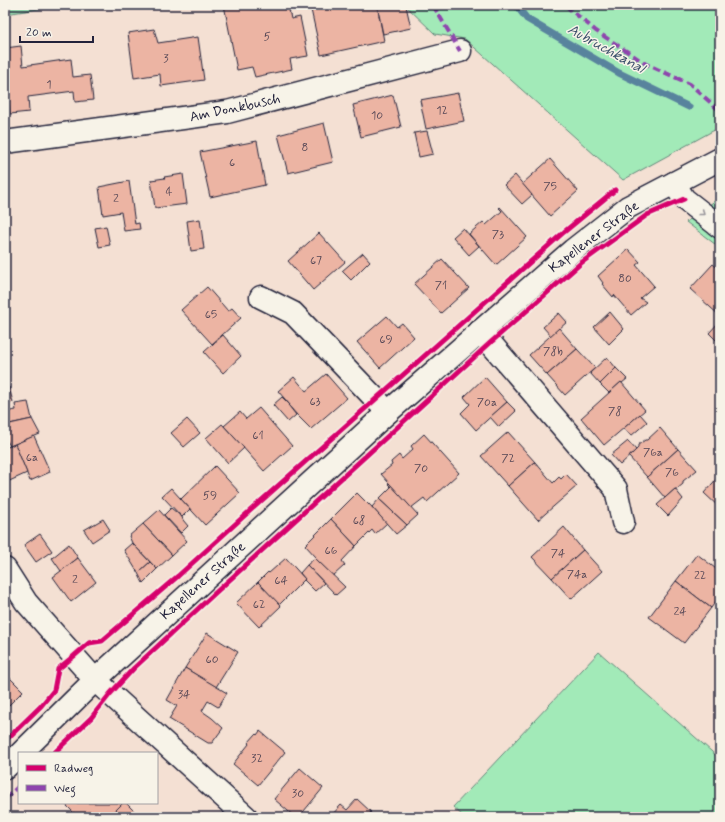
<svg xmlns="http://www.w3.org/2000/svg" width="725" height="822" font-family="Mynerve,sans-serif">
<rect width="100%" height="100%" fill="#f4e0d3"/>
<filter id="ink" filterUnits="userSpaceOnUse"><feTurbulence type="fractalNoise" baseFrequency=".025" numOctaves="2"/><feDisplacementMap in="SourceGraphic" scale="8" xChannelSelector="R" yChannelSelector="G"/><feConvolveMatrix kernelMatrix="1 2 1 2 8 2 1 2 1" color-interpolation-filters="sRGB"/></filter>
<g filter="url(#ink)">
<!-- green -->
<g fill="#a2eab8" stroke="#62867a">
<path d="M5,5H66L5,14Z"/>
<path d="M405,5H720V127L623,180L465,39L435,34Z"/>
<path d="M720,197V248L686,222Z"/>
<path d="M599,652L720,759V817H464L453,807Z"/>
</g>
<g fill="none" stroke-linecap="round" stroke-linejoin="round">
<!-- stream -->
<path stroke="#59839d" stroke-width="7" d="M516,5L527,19L619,73L689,107"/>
</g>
<!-- building -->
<g fill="#ecb4a3" stroke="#22223b">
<path d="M224,5H288L291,19L300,17L308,56L290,59L292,69L255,77L252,67L237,70Z"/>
<path d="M310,5H377L384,41L321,55Z"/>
<path d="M377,5L406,6L411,28L383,34Z"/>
<path d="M154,29L158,43L198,37L204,80L161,86L160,74L134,78L128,33Z"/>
<path d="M21,46L23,66L71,59L73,77L90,75L93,100L75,102L74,91L28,97L29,112L10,114L5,80V48Z"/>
<path d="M458,93L464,121L426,129L420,100Z"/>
<path d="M393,95L401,127L361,137L353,105Z"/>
<path d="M324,123L333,162L288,173L278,135Z"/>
<path d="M427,131L433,154L419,157L414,133Z"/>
<path d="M257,141L265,185L210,197L200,152Z"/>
<path d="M550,159L578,191L550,216L522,184Z"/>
<path d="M183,174L187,204L155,208L151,180L165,178L164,177Z"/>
<path d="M515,175L532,195L522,204L504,185Z"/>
<path d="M129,181L135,224L139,223L140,229L124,231L121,212L103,215L99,187Z"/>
<path d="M500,207L527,237L496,265L469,234L483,222L486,225L502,211L499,208Z"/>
<path d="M200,219L204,249L191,251L187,221Z"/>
<path d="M106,226L110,245L99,247L95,228Z"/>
<path d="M463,228L479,246L469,255L453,237Z"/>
<path d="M319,233L345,262L313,290L288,261Z"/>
<path d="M628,249L640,262L636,265L654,286L640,298L646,302L631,315L614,295L613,297L602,284L603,283L598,276Z"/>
<path d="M363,253L370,261L351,280L342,271Z"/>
<path d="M442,259L469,288L441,313L414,284Z"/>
<path d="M713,264L720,270V316L690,289Z"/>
<path d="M207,287L228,311L232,308L241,318L212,344L181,310Z"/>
<path d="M610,312L624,329L609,344L594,327Z"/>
<path d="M559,313L567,322L551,336L543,327Z"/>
<path d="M387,316L397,327L402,323L414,337L380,368L357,342Z"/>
<path d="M720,321V338L717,341L709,333Z"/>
<path d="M559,328L577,349L547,375L529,355Z"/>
<path d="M223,335L241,356L223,373L204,352Z"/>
<path d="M577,349L595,368L565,395L547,375Z"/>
<path d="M607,357L616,368L600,384L590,373Z"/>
<path d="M616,368L627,379L622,383L621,382L609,393L600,384Z"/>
<path d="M326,374L347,398L311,429L297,415L289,406L290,405L278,391L294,377L306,391Z"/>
<path d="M485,377L507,402L476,430L461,413L470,404L464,397Z"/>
<path d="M621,382L645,410L604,445L581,418Z"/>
<path d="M9,387L13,402L5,405V388Z"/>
<path d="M282,397L290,405L289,406L296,415L288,422L273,405Z"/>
<path d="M28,402L32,419L5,425V412L16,410L15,404Z"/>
<path d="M507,402L516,411L499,427L490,417Z"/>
<path d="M259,408L292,446L264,471L224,426L240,412L246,419Z"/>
<path d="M640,414L647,422L631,436L624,428Z"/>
<path d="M32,419L40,434L10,446L5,437V425Z"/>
<path d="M187,419L200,433L184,447L171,433Z"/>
<path d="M222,424L244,448L228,463L206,438Z"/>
<path d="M660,428L678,449L647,477L629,457L638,448V445L645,440H647Z"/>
<path d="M508,432L535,462L508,486L481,456Z"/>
<path d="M424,434L459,473L427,502L424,498L411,508L381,474L392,465L391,462L399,455L402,459L413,449L411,446Z"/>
<path d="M34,436L50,472L30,481L15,444Z"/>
<path d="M628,441L636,450L620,465L611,455Z"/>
<path d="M15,444L27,473L5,483V448Z"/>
<path d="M678,449L697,470L683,481V484L677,489H675L665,498L647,477Z"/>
<path d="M535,462L553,483L559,477L561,479L566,474L577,486L538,520L508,486Z"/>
<path d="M215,466L240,493L205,525L181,499Z"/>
<path d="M720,475V508L704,493Z"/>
<path d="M389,483L418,515L407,525L379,499L391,487L388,484Z"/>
<path d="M171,488L190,509L182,517L162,496Z"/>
<path d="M675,489L683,499L668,516L657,505Z"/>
<path d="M357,493L369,505V504L387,523L375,534L372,530L356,546L331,519Z"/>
<path d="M379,499L407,525L396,534L372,507Z"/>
<path d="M171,508L182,517L183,520L188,526L181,533L164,515Z"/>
<path d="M159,510L187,541L172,555L143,524Z"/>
<path d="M103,519L110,530L92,542L84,530Z"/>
<path d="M331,519L356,546L342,561L345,565L333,576L315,558L316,557L305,545Z"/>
<path d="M143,524L172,555L157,569L132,543L129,536Z"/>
<path d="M564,527L583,550L552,578L532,557Z"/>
<path d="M40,534L52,551L36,562L24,545Z"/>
<path d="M132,543L150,562L138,573L124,550Z"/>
<path d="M69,544L78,558L61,571L52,558Z"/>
<path d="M583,550L602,571L571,599L552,578Z"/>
<path d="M697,554L720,572V596L711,608L676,581Z"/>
<path d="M78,558L96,582L71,602L53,577Z"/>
<path d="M286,558L305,579L279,605L258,582L268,572L269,573Z"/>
<path d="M315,558L345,587L336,595L307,565Z"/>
<path d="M150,562L157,569L143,583L138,573Z"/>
<path d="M307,565L324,583L315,591L304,580L305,579L300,573Z"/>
<path d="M676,581L711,608L684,643L649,617Z"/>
<path d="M258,582L281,606L259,627L236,603Z"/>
<path d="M207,633L238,652L216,687L185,668Z"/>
<path d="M185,668L227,693L218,707L208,701L202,711L212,718L223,728L212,743H208L169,719L177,706L167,700Z"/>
<path d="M5,673L23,691L5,709Z"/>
<path d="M260,731L285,752L258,785L233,764L249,744L248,743L256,734L257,735Z"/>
<path d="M300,768L323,788L299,817H295L274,799Z"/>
<path d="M357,799L371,812L367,817H330L341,805L347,810Z"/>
<path d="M64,803H123L109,817H78Z"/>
<path d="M123,803H126L140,817H109Z"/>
</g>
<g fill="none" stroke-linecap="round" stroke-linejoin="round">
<defs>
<g id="minor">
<path d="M5,142L227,112L460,51"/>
<path d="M674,183L684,199L720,227"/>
<path d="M261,297L293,313L388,412"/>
<path d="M480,331L616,489L623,522"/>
<path d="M5,569L26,602L95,680L246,817"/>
<path d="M21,753L95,680L388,412L573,250L628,207L720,159"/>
<path d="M5,768L19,755"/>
</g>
</defs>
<!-- minor casing -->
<use href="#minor" stroke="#22223b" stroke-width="25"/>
<!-- minor -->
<use href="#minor" stroke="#f7f3e8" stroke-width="22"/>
<!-- quiet -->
<g stroke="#8e44ad" stroke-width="4" stroke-dasharray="8 4" stroke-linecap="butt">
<path d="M433,5L460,51"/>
<path d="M565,5L596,31L646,64L690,84L720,111"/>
<path d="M5,799L19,786"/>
</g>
<defs>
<g id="cycleway">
<path d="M5,741L41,706L54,690L58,669L74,656L89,643L102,641L178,576L243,517L564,232L615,190"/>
<path d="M54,753L91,718L110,694L134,668L214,594L490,343L581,263L647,215L684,199"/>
</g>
</defs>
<!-- cycleway casing -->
<use href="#cycleway" stroke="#f7f3e8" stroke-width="8"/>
<!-- cycleway -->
<use href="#cycleway" stroke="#d6006c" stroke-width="5"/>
</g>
<!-- one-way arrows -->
<defs><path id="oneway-chevron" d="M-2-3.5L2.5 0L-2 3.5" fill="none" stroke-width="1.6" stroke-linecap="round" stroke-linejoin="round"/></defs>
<use stroke="#97959a" href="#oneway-chevron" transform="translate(702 213) rotate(39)"/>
</g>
<g text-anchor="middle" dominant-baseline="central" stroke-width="3" stroke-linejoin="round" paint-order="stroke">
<!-- number labels -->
<g font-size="12" fill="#544655">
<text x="267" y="37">5</text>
<text x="166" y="59">3</text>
<text x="49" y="85">1</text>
<text x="442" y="111">12</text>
<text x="377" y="116">10</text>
<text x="305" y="148">8</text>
<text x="232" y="163">6</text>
<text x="550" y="187">75</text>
<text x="169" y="192">4</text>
<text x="116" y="199">2</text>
<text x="498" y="235">73</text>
<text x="316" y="261">67</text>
<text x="625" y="279">80</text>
<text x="441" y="286">71</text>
<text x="211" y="315">65</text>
<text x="386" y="340">69</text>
<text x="553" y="352">78b</text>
<text x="315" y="402">63</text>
<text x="487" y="403">70a</text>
<text x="615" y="412">78</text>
<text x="258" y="436">61</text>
<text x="653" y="453">76a</text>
<text x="32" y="458">6a</text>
<text x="508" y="459">72</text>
<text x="421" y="469">70</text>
<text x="672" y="473">76</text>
<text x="210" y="496">59</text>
<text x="359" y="521">68</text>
<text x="331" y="551">66</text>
<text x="558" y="554">74</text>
<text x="577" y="575">74a</text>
<text x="700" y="576">22</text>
<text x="75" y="580">2</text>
<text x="281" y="581">64</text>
<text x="259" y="605">62</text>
<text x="680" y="612">24</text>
<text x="212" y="660">60</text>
<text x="184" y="695">34</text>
<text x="257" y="759">32</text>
<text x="298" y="794">30</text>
</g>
<!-- street labels -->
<g font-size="14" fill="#22223b" stroke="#f7f3e8">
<text transform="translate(235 108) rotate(-12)">Am Donkbusch</text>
<text transform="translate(594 237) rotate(-37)">Kapellener Straße</text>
<text transform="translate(203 581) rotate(-42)">Kapellener Straße</text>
</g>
<!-- water labels -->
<g font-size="15" font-style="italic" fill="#3d526c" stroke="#f7f3e8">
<text transform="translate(606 49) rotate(29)">Aubruchkanal</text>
</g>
</g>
<!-- margin -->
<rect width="725" height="822" fill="none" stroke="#f7f3e8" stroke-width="20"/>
<rect x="10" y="10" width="705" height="802" fill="none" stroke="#22223b" stroke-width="1.5" filter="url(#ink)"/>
<!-- legend -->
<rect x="18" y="752" width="140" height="52" fill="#f7f3e8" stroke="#a29fa3"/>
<rect x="26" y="765" width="20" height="6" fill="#d6006c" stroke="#a29fa3"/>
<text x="54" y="772" font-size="12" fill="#22223b">Radweg</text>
<rect x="26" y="785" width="20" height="6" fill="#8e44ad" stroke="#a29fa3"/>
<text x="54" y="792" font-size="12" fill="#22223b">Weg</text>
<!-- scale -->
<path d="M20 36v6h73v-6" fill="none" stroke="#22223b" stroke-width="2"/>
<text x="26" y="36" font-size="12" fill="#22223b" stroke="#f7f3e8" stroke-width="3" paint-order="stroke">20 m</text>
</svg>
